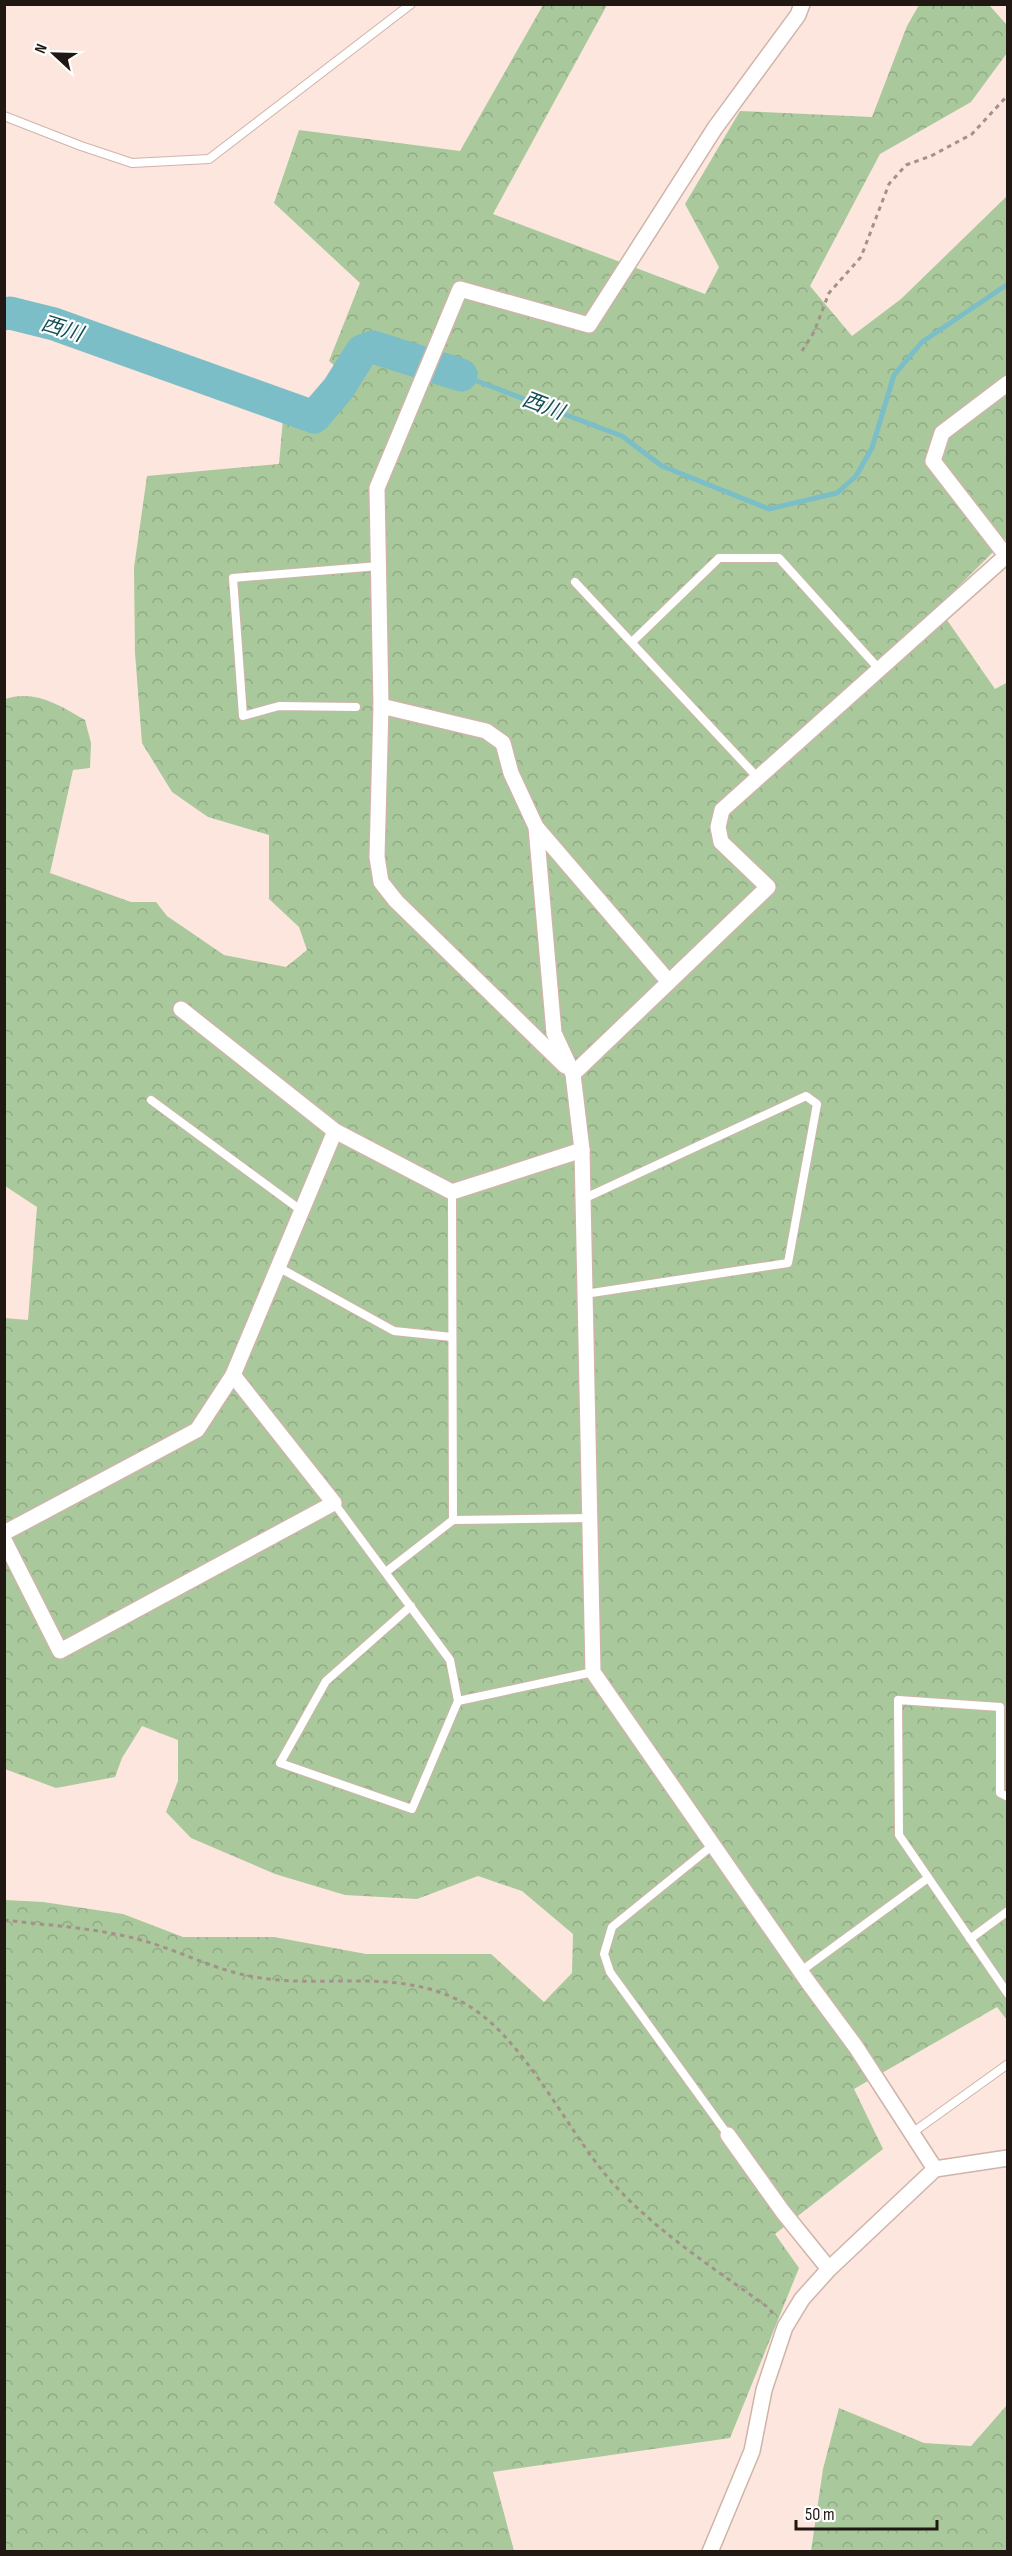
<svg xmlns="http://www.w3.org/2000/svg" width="1012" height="2556" font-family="'Sofia Sans Condensed','Noto Sans JP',sans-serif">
<defs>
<pattern id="forest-crowns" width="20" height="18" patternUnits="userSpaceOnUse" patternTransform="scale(1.5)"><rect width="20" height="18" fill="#a9c89c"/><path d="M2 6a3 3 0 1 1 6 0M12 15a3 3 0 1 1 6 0" fill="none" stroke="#91ab86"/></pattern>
</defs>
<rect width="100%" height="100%" fill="#fde6dd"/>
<!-- forest -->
<g fill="url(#forest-crowns)">
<path d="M543,5H607L493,214L705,294L719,267L685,204L740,111L872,117L907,26L919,5H989L1007,25V53L971,102L880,154L810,286L852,336L901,299L1007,196V538L938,607L995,689L1008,682L1007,2020L997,2007L854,2089L883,2149L775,2234L799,2268L730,2438L493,2472L514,2551H5V1900L43,1902L123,1914L183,1937H274L366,1954H491L544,2002L572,1973L573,1934L522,1891L478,1876L417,1899L345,1895L275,1874L191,1838L166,1812L178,1781V1740L142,1726L122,1758L115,1777L56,1788L5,1769L4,1318L28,1320L37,1207L5,1186V699C34,689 60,705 85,720L91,743L90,768L73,770L50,873L131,902H156L167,916L224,955L286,967L307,950L299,927L269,899V835L208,817L172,792L142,743L135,653L134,568L147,476L279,464L285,397L313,409L341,371L329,361L360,283L274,203L299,130L460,151Z"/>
<path d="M1007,2405V2551H811L823,2469L839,2408L924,2443L971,2446Z"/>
</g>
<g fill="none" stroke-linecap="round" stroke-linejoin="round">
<!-- stream -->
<path stroke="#7cbec8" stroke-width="5" d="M461,375L622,436L662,466L769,509L837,493L856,476L872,448L894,375L922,342L1008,284"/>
<!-- river -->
<path stroke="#7cbec8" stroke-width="33" d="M4,314L10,313L54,324L314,417L338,389L362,351L373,347L461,375"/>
<defs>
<g id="lane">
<path d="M4,116L81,146L132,163L209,159L411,4"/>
<path d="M575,582L758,778"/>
<path d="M632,642L719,558H779L879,669"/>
<path d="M356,707L279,706L243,716L233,578L379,566"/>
<path d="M151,1100L302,1211"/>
<path d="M452,1192L453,1520"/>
<path d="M583,1199L806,1096L817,1104L788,1263L585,1294"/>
<path d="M278,1267L394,1331L452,1337"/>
<path d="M334,1503L450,1660L458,1701L593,1672"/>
<path d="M386,1572L453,1520L589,1518"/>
<path d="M411,1606L326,1681L280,1763L412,1809L458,1701"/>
<path d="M1008,1797L1000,1793V1707L898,1700L899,1835L1008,1994"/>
<path d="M713,1845L612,1927L604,1954L610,1972L728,2135"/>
<path d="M970,1939L1008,1911"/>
<path d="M801,1971L928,1878"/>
<path d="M912,2133L1008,2064"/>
</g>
<g id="street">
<path d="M1008,383L942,433L933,461L1008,558"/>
<path d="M381,706L486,731L503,743L511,773L536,827L554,1033L573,1074L582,1150L593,1672L808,1982L856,2047L935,2169"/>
<path d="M536,827L669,982"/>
<path d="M181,1009L335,1131L452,1192L582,1150"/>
<path d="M565,1066L396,901L381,882L377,857L381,706L377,488L460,289L589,325L715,128L798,15L802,4"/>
<path d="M573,1074L768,887L721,842L718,827L722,810L1006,556"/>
<path d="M4,1533L197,1430L233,1375L335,1131"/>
<path d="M4,1540L60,1651L334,1503L233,1375"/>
<path d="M728,2135L783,2212L829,2269"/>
<path d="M710,2552L752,2451L764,2390L785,2327L802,2299L829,2269L935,2169L1008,2158"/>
</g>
</defs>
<!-- lane casing -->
<use href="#lane" stroke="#cfb4a9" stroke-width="10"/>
<!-- street casing -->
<use href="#street" stroke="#cfb4a9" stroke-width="18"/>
<!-- path -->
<g stroke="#a3928b" stroke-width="3" stroke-dasharray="4.5 4.5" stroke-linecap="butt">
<path d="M802,351L814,332L829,293L861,257L889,184L906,165L931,156L972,134L1008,95"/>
<path d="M4,1920C52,1926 102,1928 148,1942C184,1953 218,1971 255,1977C327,1990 401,1965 469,2006C524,2040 564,2124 605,2174C649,2227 711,2266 766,2306L773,2313"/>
</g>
<!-- lane -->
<use href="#lane" stroke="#fff" stroke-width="8"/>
<!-- street -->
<use href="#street" stroke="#fff" stroke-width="15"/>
</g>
<g text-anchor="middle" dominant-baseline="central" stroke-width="4.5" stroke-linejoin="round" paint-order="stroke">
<!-- water labels -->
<g font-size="21" font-style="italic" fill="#155057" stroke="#fff">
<text transform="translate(62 329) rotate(17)">西川</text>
<text transform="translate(543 406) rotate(21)">西川</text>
</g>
</g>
<!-- border -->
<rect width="1012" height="2556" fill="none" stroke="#211713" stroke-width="12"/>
<!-- north arrow -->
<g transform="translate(54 54) rotate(292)" stroke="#ffffff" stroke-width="4.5" paint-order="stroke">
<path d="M0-4.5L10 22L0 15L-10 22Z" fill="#211713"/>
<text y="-9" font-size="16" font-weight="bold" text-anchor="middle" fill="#211713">N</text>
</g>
<!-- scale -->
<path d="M796 2520v9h141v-9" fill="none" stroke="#211713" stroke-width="3"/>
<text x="805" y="2520" font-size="18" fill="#211713" stroke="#ffffff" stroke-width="4.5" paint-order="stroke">50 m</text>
</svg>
